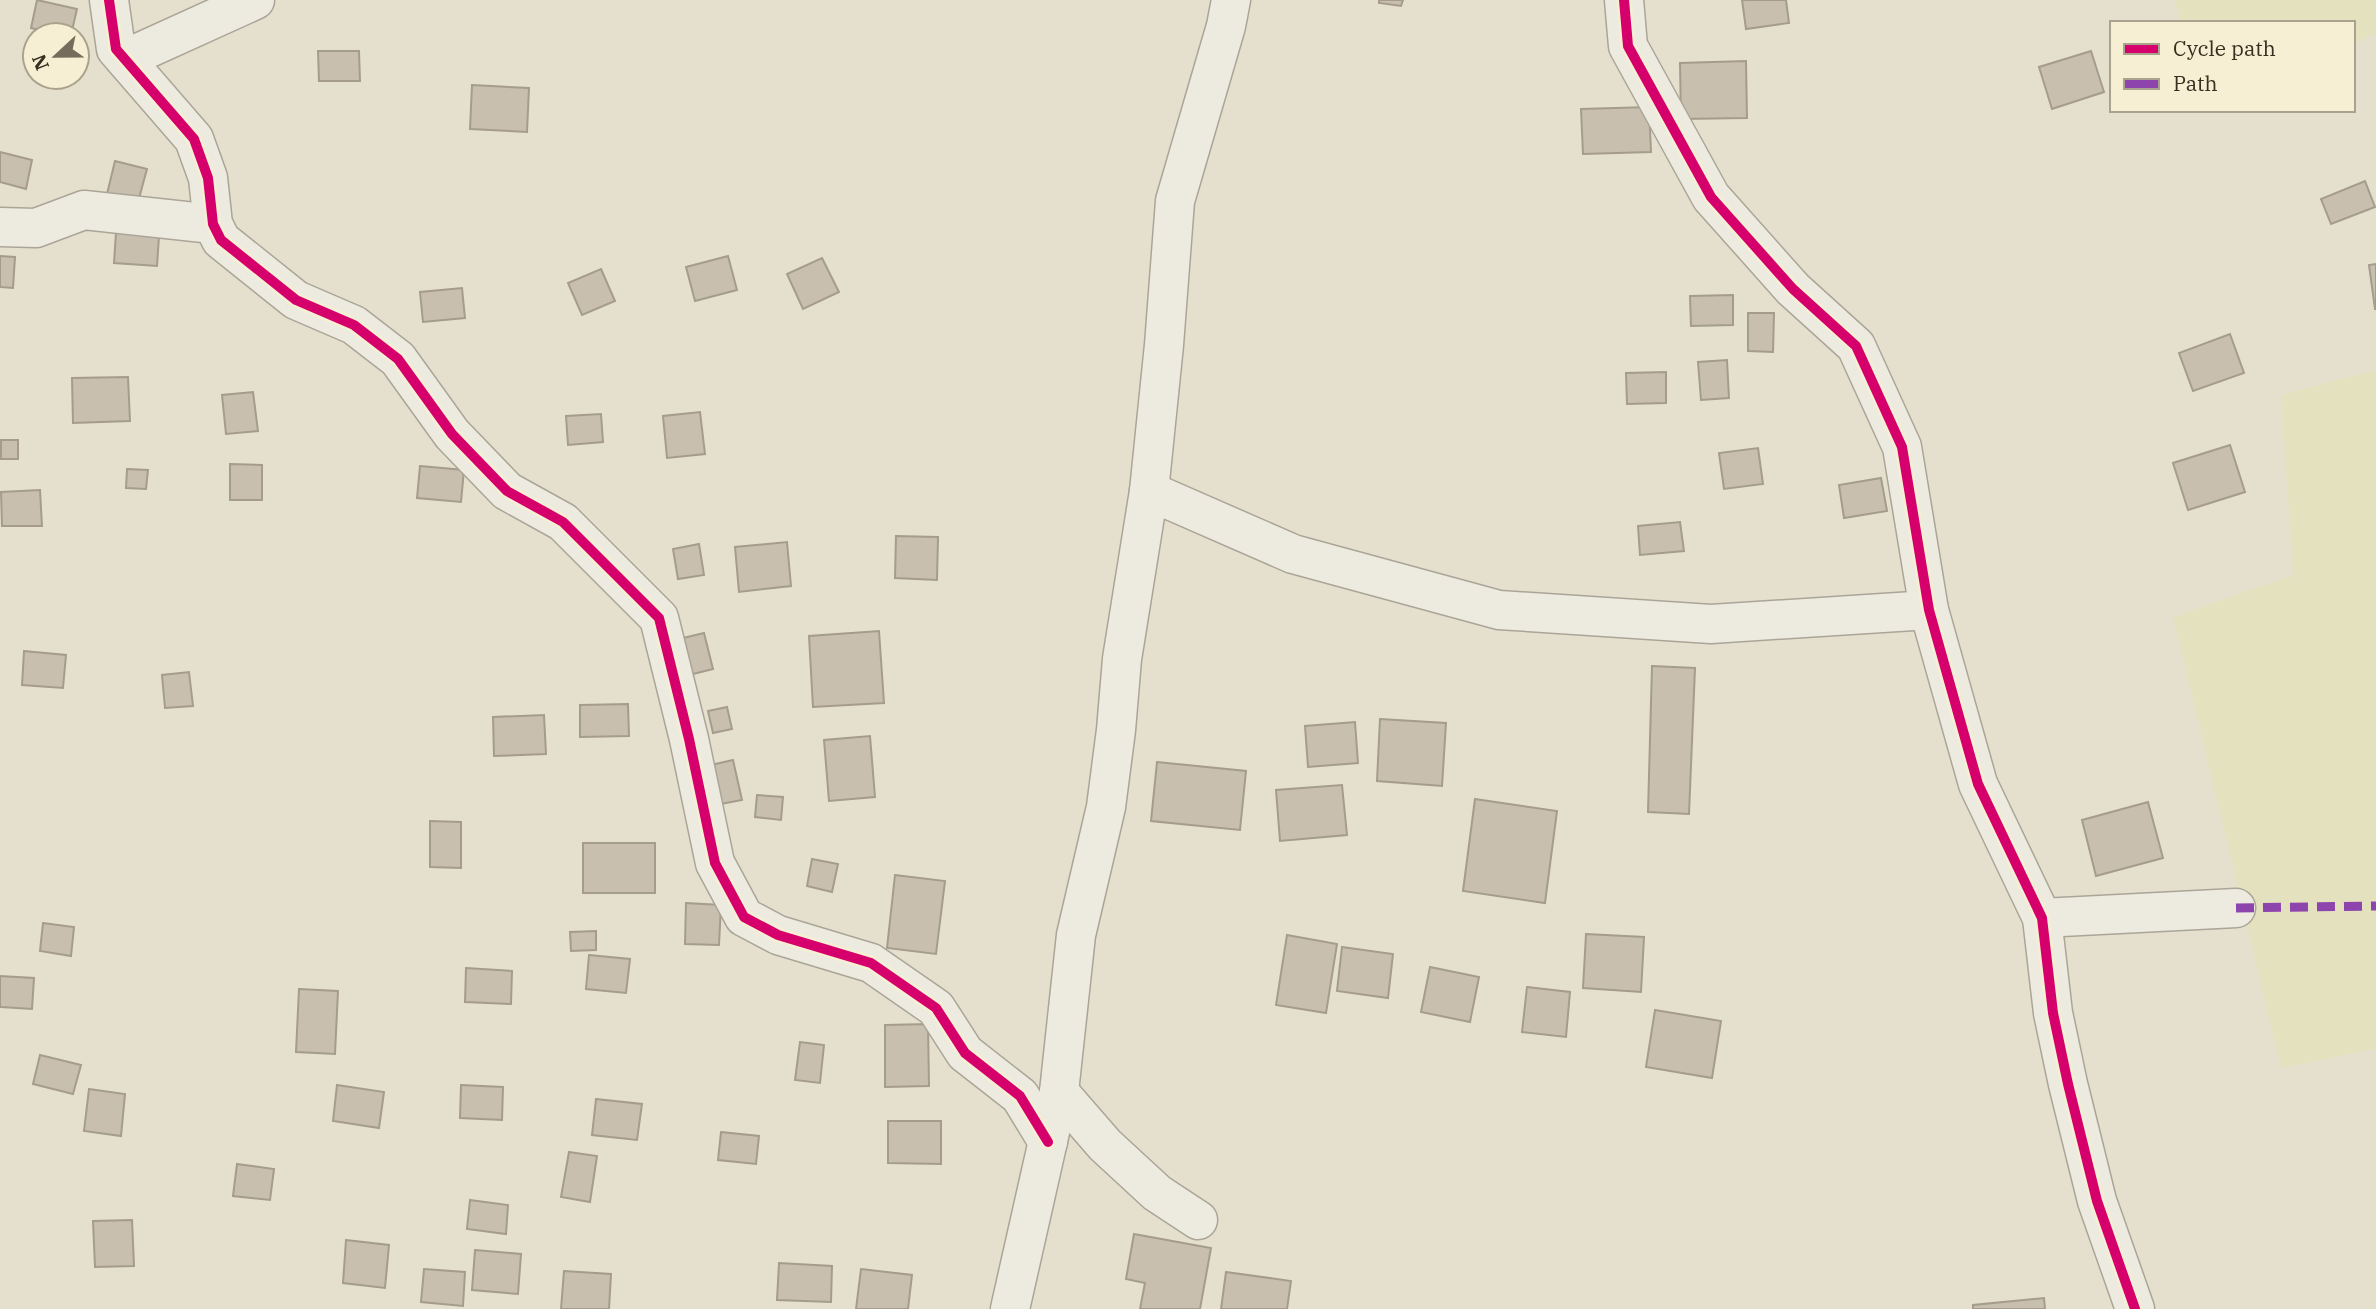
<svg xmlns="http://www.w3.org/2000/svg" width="2376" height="1309" font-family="'IBM Plex Serif',serif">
<rect width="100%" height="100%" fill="#e5e0ce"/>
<!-- farmland -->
<g fill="#e4e1bf">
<path d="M2174,0H2376V33L2353,44V23H2181Z"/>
<path d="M2376,370V1049L2281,1068L2173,617L2293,575L2281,395Z"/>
</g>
<!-- building -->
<g fill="#c8bfaf" stroke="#a59c8d" stroke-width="2">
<path d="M37,0L77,9L71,35H58L31,28Z"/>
<path d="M1379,0H1403L1401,6L1379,3Z"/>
<path d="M1742,0H1786L1789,23L1746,29Z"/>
<path d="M318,51H359L360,81H319Z"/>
<path d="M2091,51L2104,92L2052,109L2039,67Z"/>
<path d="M1746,61L1747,118L1681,119L1680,63Z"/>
<path d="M472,85L529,88L527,132L470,129Z"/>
<path d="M1649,107L1651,152L1583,154L1581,109Z"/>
<path d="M0,152L32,160L26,189L0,182Z"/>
<path d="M115,161L147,169L138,202L107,194Z"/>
<path d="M2365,181L2375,207L2331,224L2321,199Z"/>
<path d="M116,232L159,236L157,266L114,263Z"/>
<path d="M0,256L15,257L13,288L0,287Z"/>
<path d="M728,256L737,290L695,301L686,267Z"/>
<path d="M822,258L839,292L803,309L787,274Z"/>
<path d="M2376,264V309H2375L2369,265Z"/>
<path d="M601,269L615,301L582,315L568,283Z"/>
<path d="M462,288L465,318L423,322L420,292Z"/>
<path d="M1733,295V325L1691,326L1690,296Z"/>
<path d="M1748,313H1774L1773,352L1748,351Z"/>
<path d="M2230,334L2244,373L2193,391L2179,353Z"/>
<path d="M1727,360L1729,398L1701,400L1698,362Z"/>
<path d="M1666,372V403L1627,404L1626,373Z"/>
<path d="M128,377L130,421L73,423L72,378Z"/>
<path d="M253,392L258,431L226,434L222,395Z"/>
<path d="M700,412L705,454L667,458L663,416Z"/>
<path d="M601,414L603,442L568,445L566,416Z"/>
<rect x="1" y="440" width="17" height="19"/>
<path d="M2230,445L2245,492L2188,510L2173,463Z"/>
<path d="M1758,448L1763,484L1724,489L1719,453Z"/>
<path d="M230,464L262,465V500H230Z"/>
<path d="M420,466L464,470L461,502L417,498Z"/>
<path d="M127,469L148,470L146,489L126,488Z"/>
<path d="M1881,478L1887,511L1844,518L1839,485Z"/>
<path d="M40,490L42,526H2L1,492Z"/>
<path d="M1680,522L1684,551L1640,555L1638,526Z"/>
<path d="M896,536L938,537L937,580L895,578Z"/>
<path d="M787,542L791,586L739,592L735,547Z"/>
<path d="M699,544L704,575L678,579L673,549Z"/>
<path d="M879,631L884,703L813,707L809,636Z"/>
<path d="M704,633L713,669L689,675L679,639Z"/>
<path d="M24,651L66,655L63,688L22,685Z"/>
<path d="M1652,666L1695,668L1689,814L1648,812Z"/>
<path d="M189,672L193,706L165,708L162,675Z"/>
<path d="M628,704L629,736L580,737V705Z"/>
<path d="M727,707L732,729L713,733L708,711Z"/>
<path d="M544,715L546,754L494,756L493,717Z"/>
<path d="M1380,719L1446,723L1442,786L1377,781Z"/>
<path d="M1355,722L1358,763L1308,767L1305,726Z"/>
<path d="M870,736L875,797L829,801L824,740Z"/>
<path d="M733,760L742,800L710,806L702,767Z"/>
<path d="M1157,762L1246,771L1240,830L1151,821Z"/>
<path d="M1342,785L1347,835L1280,841L1276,790Z"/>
<path d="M757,795L783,797L781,820L755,817Z"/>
<path d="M1475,799L1557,811L1545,903L1463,891Z"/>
<path d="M2148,802L2163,858L2096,876L2082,820Z"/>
<path d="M430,821L461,822V868L430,867Z"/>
<rect x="583" y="843" width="72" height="50"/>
<path d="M812,859L838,864L832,892L807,886Z"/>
<path d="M895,875L945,881L936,954L887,948Z"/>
<path d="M686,903L721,905L719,945L685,944Z"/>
<path d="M43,923L74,927L71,956L40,951Z"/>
<path d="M596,931V950L571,951L570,932Z"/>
<path d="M1586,934L1644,937L1641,992L1583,988Z"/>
<path d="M1287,935L1337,944L1326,1013L1276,1005Z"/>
<path d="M1342,947L1393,954L1388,998L1337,991Z"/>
<path d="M589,955L630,959L626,993L586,989Z"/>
<path d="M1430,967L1479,977L1470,1022L1421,1012Z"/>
<path d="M466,968L512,971L511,1004L465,1002Z"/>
<path d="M0,976L34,978L32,1009L0,1007Z"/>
<path d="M1527,987L1570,992L1566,1037L1522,1032Z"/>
<path d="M299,989L338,991L335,1054L296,1052Z"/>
<path d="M1655,1010L1721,1021L1712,1078L1646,1067Z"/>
<path d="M928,1024L929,1086L885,1087V1025Z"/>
<path d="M800,1042L824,1045L820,1083L795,1080Z"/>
<path d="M40,1055L81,1065L73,1094L33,1084Z"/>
<path d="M337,1085L384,1092L379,1128L333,1121Z"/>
<path d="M461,1085L503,1087L502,1120L460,1118Z"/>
<path d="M89,1089L125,1094L121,1136L84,1131Z"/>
<path d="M596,1099L642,1104L637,1140L592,1135Z"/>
<path d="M888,1121H941V1164L888,1163Z"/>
<path d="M721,1132L759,1136L756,1164L718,1160Z"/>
<path d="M569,1152L597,1156L590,1202L561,1197Z"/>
<path d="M237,1164L274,1169L270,1200L233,1196Z"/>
<path d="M470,1200L508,1205L506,1234L467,1229Z"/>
<path d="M132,1220L134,1266L95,1267L93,1221Z"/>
<path d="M1134,1234L1211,1248L1200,1309H1140L1145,1283L1126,1279Z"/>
<path d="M346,1240L389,1245L385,1288L343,1283Z"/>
<path d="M475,1250L521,1254L518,1294L472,1290Z"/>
<path d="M779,1263L832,1266L831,1302L777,1300Z"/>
<path d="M424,1269L465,1272L463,1306L421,1302Z"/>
<path d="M861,1269L912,1275L908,1309H856Z"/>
<path d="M564,1271L611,1274L609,1309H561Z"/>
<path d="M1226,1272L1291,1281L1287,1309H1221Z"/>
<path d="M2044,1298L2045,1309H1973V1305Z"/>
</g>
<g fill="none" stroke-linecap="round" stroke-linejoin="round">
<defs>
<g id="minor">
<path d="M109,0L116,49L194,139L208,178L213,224L221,240L296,300L354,325L398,359L452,434L507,491L563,522L659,618L689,739L715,863L744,917L778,935L871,963L936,1008L965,1053L1020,1096L1048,1142"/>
<path d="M1624,0L1628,46L1711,197L1793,289L1856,346L1902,447L1929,610L1978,784L2042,918L2053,1013L2068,1084L2097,1201L2135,1309"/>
<path d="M125,59L255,0"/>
<path d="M0,227L36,228L84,210L213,224"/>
<path d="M1149,491L1293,554L1499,610L1711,624L1929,610"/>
<path d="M2042,918L2236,908"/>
<path d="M1059,1092L1105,1145L1157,1193L1198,1220"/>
<path d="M1010,1309L1059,1092L1076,935L1106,807L1116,730L1122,659L1149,491L1164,345L1175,201L1226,26L1231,0"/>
</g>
</defs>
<!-- minor casing -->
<use href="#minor" stroke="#aaa597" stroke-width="41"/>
<!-- minor -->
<use href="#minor" stroke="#edeae0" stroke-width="38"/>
<!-- quiet -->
<path stroke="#8e44ad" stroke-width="9" stroke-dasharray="18 9" stroke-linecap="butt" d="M2236,908L2376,906"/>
<defs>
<g id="cycleway">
<path d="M109,0L116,49L194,139L208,178L213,224L221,240L296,300L354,325L398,359L452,434L507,491L563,522L659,618L689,739L715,863L744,917L778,935L871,963L936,1008L965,1053L1020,1096L1048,1142"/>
<path d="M1624,0L1628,46L1711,197L1793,289L1856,346L1902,447L1929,610L1978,784L2042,918L2053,1013L2068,1084L2097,1201L2135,1309"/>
</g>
</defs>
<!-- cycleway casing -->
<use href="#cycleway" stroke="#f6efd4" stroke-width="15"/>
<!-- cycleway -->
<use href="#cycleway" stroke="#d6006c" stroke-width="10"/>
</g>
<!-- legend -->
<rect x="2110" y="21" width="245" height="91" fill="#f6efd4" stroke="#aaa28c" stroke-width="2"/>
<rect x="2124" y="44" width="35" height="10" fill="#d6006c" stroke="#aaa28c" stroke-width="2"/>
<text x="2173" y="56" font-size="21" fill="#392e1f">Cycle path</text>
<rect x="2124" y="79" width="35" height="10" fill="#8e44ad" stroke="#aaa28c" stroke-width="2"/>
<text x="2173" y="91" font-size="21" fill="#392e1f">Path</text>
<!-- north arrow -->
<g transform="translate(56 56) rotate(248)"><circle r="33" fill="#f6efd4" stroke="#aaa28c" stroke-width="2"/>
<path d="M0-5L12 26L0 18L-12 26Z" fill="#756c5c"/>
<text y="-10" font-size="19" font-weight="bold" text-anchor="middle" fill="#392e1f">N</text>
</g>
</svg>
